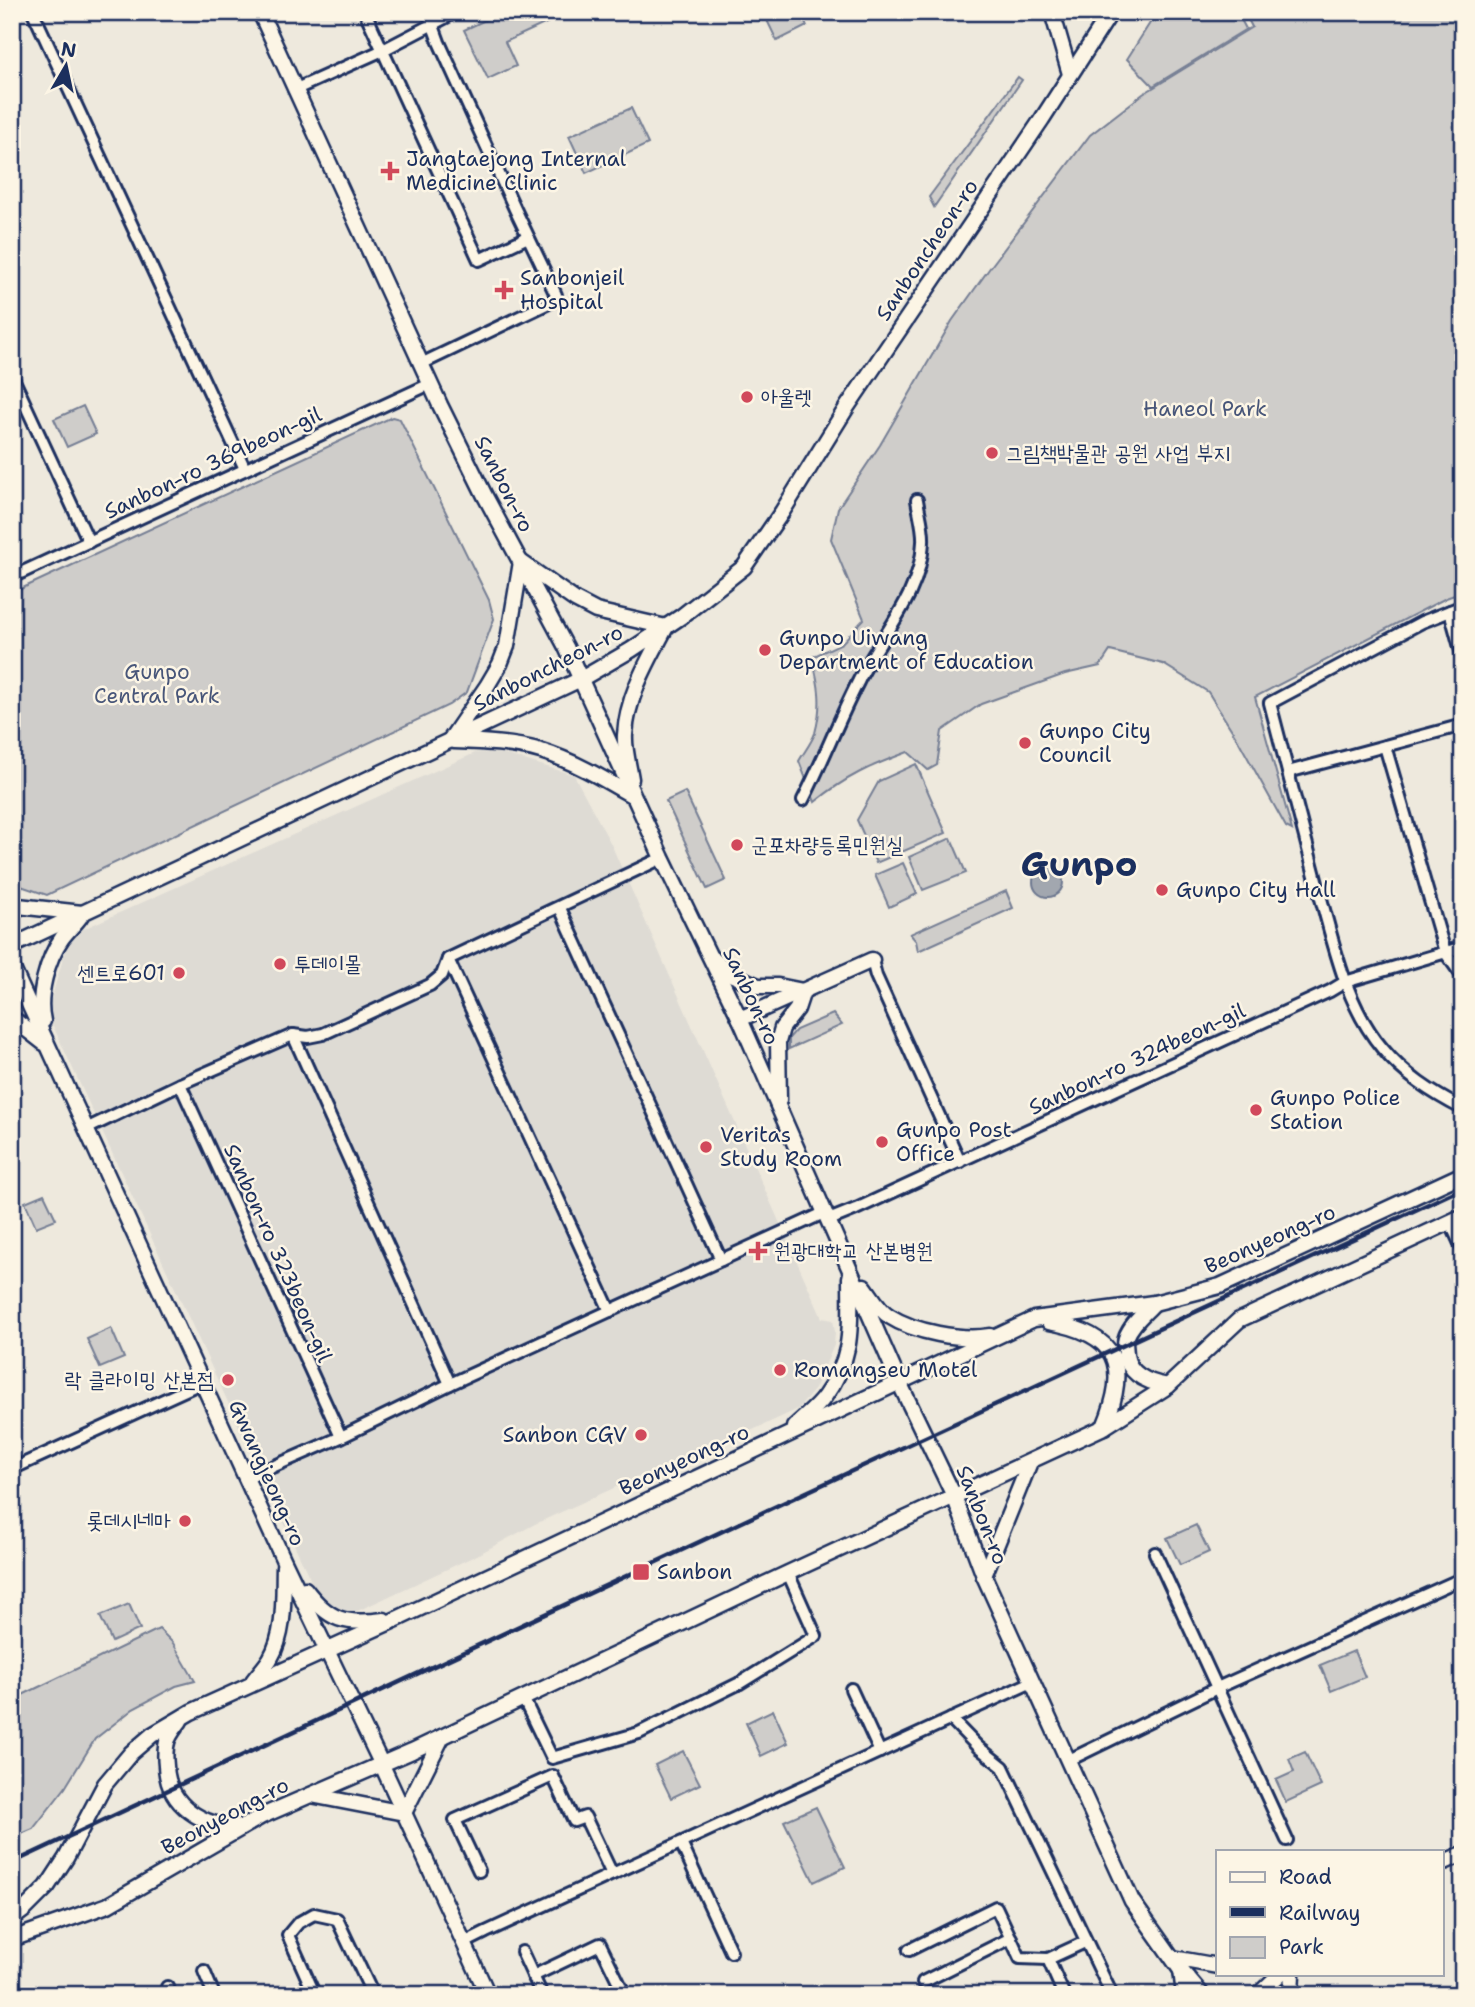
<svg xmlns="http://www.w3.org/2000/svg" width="1475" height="2007" font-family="'Shantell Sans','Poor Story',sans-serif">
<rect width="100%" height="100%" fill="#eee9dd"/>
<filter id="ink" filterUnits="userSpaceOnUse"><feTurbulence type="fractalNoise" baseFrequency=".0143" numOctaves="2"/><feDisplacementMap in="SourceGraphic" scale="14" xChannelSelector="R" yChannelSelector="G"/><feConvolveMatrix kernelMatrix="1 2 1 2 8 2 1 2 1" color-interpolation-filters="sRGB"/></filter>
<g filter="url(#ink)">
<!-- built -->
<path fill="#dedbd4" d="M494,751L574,775L611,844L822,1318L833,1320L835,1332L834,1345L815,1389L798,1409L658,1474L638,1477L535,1524L477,1555L349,1615L319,1598L47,1013L70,935L475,753Z"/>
<!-- green -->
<g fill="#cfcdca" stroke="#757e94" stroke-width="2">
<path d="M502,12H549L553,20L505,42L516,66L488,79L464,30Z"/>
<path d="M773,12H800L807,26L777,41L765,16Z"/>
<path d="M1157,12H1237L1246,29L1153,86L1127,59Z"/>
<path d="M1244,12H1463V592L1446,598L1255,697L1292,830L1286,827L1238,740L1208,692L1163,664L1110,651L1100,666L1065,674L981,704L942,731L937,765L928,770L908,752C870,766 847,776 815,802L799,761C804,752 812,742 815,733C823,704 819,684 812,657L842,643L864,619L831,539L838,508L880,445L952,321L989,269L1090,135L1143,94L1252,27Z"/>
<path d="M1018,77L1022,80L934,207L929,197Z"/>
<path d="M631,108L648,144L586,173L569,136Z"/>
<path d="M83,406L96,434L67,447L54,419Z"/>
<path d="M392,417L400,419L489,600L494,619L467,692L449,705L47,895L12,883V593Z"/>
<path d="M916,764L946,833L876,863L857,820L879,781Z"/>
<path d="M685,792L726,880L707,889L666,801Z"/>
<path d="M951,838L966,873L923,890L909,857Z"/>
<path d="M903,863L917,894L889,907L875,875Z"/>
<path d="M1006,891L1013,908L918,951L916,941L910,934Z"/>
<path d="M833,1014L842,1025L789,1049V1038L796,1030Z"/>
<path d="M44,1194L56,1219L36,1227L25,1202Z"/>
<path d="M111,1328L124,1358L100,1368L87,1339Z"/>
<path d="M1196,1525L1209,1552L1180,1565L1167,1538Z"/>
<path d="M129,1604L140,1629L112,1642L100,1616Z"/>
<path d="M159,1629L173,1643L195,1681L176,1686L133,1709L95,1739L65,1788L33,1829L12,1838V1700Z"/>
<path d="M1354,1651L1365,1677L1331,1691L1320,1665Z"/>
<path d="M773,1710L788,1743L761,1756L746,1723Z"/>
<path d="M683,1751L700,1784L671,1798L655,1765Z"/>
<path d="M1305,1752L1321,1786L1286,1802L1276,1780L1294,1772L1289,1759Z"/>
<path d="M816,1807L845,1867L814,1882L784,1821Z"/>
</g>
<!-- water -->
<circle fill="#a2a7af" stroke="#6c778f" stroke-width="2" cx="1048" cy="882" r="15"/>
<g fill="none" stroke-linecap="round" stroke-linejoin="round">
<defs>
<g id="street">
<path d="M33,12L245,469"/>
<path d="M365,12L479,260L528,237"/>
<path d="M294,90L383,50L456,12"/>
<path d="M421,364L555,300L556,295L515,209L439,42L428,12"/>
<path d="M12,376L89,542"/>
<path d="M12,577L430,384"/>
<path d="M1463,606L1422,622L1270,703C1287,767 1303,831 1320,895C1335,948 1346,1005 1382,1048C1404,1075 1432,1093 1463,1109"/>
<path d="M1450,611L1463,658"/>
<path d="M1385,746L1445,952L1463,977"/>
<path d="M1288,772L1463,725"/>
<path d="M803,800C823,761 838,721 858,682C880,636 921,596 923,542C924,529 919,513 917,500"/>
<path d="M560,908L721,1260"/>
<path d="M448,959L610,1311"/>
<path d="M872,960L876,976L960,1162"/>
<path d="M293,1035L450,1384"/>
<path d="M180,1084L341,1437"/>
<path d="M86,1129L180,1084L293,1035L308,1037L323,1034L430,985L442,975L448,959L662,858"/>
<path d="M829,1220L856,1209L1330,991L1345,982L1463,947"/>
<path d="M1450,1222L1463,1250"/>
<path d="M12,1469L203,1382"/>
<path d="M247,1478L341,1437L450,1384L826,1212"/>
<path d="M1155,1553L1287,1840"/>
<path d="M851,1689L880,1752"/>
<path d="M523,1698L552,1758L639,1733L740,1683L816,1636L788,1573"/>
<path d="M951,1719L978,1747L1003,1767L1112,1995"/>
<path d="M1069,1760L1217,1688L1463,1578"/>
<path d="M681,1843L731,1952"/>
<path d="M479,1871L455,1820L553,1776L574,1821L585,1817L612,1874"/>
<path d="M464,1943L486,1932L1032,1682"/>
<path d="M909,1950L996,1907L1020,1958L1048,1959"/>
<path d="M522,1952L542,1995"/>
<path d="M204,1971L214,1995"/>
<path d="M533,1976L600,1944L622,1989"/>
<path d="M923,1982L1011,1938"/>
<path d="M167,1987L170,1995"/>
<path d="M313,1991L288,1935L298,1923L314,1914L337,1919L373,1995"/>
<path d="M1064,1995L1048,1959L1085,1942"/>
</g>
<g id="secondary">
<path d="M260,12L440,405L485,496L566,647L662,858L740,1019L899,1382L954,1496L984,1576L1132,1901L1180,1969L1202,1995"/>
<path d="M1052,12L1070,74"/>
<path d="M450,740L487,686L500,664L507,646L521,562L575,600L596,611L666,627C648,661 627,696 625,735C624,749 629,766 631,779"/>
<path d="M454,741C483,742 513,743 541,751C574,761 604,779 633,796"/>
<path d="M12,904L18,906L82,913"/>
<path d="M12,946L581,679L631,650L682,616L744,567L782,512L847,407L1042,119L1111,12"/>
<path d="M713,959L733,975L758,986H778L803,991L797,1009L782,1028L778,1042L779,1100"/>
<path d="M12,967L284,1561L381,1763L488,1995"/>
<path d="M12,1018L44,1043"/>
<path d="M740,1019L872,960"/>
<path d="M43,1021C37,996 47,959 62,938C68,930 75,924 80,917"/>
<path d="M864,1286C871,1295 879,1310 889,1316C914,1332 961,1341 990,1336"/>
<path d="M1154,1303C1144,1314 1131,1324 1126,1338C1124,1343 1126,1349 1126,1355C1129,1376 1150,1383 1168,1386"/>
<path d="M1049,1322C1118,1334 1130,1365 1104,1427"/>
<path d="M794,1427C804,1417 817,1408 825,1396C855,1355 850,1324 850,1277"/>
<path d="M984,1576L1030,1462"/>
<path d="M305,1589C329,1621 345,1625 384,1620"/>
<path d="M253,1681C258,1674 265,1667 270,1659C286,1632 283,1596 284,1566"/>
<path d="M180,1721C176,1726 171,1733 168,1739C165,1747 165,1757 166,1766C168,1806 203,1827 241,1827"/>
<path d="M311,1795L404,1813L442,1737"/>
<path d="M1442,1863L1463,1854"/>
<path d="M12,1919L24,1910L47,1887L66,1858L105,1784L131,1753L152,1735L191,1712L399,1618L1034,1319L1154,1303L1220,1286L1463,1174"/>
<path d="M12,1939L108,1905L262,1816L412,1751L788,1573L1104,1427L1168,1386L1239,1320L1463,1216"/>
<path d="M1173,1958L1218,1966"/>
<path d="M1181,1970L1184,1995"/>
<path d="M1258,1995L1280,1974"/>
<path d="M1291,1995L1292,1974"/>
</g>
</defs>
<!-- street casing -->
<use href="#street" stroke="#1b2f5e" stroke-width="16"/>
<!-- secondary casing -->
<use href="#secondary" stroke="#1b2f5e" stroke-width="19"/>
<!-- street -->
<use href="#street" stroke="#fcf5e5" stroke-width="10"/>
<!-- secondary -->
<use href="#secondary" stroke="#fcf5e5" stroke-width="14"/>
<!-- rail -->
<path stroke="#1b2f5e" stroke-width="4.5" d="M12,1863L772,1508L1463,1188"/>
</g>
</g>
<!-- markers -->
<g fill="#d1495b" stroke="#fcf5e5" stroke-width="2.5">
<path d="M386.5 160.5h7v7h7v7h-7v7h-7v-7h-7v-7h7z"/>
<path d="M500.5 279.5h7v7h7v7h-7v7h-7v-7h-7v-7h7z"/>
<circle cx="747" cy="397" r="7"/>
<circle cx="992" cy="453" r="7"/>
<circle cx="765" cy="650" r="7"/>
<circle cx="1025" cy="743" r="7"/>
<circle cx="737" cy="845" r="7"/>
<circle cx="1162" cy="890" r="7"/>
<circle cx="280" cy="964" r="7"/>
<circle cx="179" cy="973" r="7"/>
<circle cx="1256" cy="1110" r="7"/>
<circle cx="882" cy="1142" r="7"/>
<circle cx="706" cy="1147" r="7"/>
<path d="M754.5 1240.5h7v7h7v7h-7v7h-7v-7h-7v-7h7z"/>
<circle cx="780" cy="1370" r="7"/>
<circle cx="228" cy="1380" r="7"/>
<circle cx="641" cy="1435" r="7"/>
<circle cx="185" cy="1521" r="7"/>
<rect x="632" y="1563" width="18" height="18" rx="3.5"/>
</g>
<g text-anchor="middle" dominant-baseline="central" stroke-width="5" stroke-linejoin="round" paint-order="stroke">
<!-- poi labels -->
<g font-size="21" fill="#1b2f5e" stroke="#fcf5e5" text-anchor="start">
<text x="406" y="159">Jangtaejong Internal<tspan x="406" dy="24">Medicine Clinic</tspan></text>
<text x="520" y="278">Sanbonjeil<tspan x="520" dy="24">Hospital</tspan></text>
<text x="761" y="397">아울렛</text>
<text x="1006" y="453">그림책박물관 공원 사업 부지</text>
<text x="779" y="638">Gunpo Uiwang<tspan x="779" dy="24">Department of Education</tspan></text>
<text x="1039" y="731">Gunpo City<tspan x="1039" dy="24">Council</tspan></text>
<text x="751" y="845">군포차량등록민원실</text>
<text x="1176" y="890">Gunpo City Hall</text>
<text x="294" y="964">투데이몰</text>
<text x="165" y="973" text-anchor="end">센트로601</text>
<text x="1270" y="1098">Gunpo Police<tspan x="1270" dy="24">Station</tspan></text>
<text x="896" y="1130">Gunpo Post<tspan x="896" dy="24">Office</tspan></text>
<text x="720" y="1135">Veritas<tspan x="720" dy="24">Study Room</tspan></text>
<text x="774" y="1251">원광대학교 산본병원</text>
<text x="794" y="1370">Romangseu Motel</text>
<text x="214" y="1380" text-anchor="end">락 클라이밍 산본점</text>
<text x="627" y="1435" text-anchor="end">Sanbon CGV</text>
<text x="171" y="1521" text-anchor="end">롯데시네마</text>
<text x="657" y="1572">Sanbon</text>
</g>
<!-- street labels -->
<g font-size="21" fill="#1b2f5e" stroke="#fcf5e5">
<text transform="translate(927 250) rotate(-56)">Sanboncheon-ro</text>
<text transform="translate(213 463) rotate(-25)">Sanbon-ro 369beon-gil</text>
<text transform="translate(504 484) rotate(63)">Sanbon-ro</text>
<text transform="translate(548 668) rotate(-27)">Sanboncheon-ro</text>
<text transform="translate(751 996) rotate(65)">Sanbon-ro</text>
<text transform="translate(1137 1059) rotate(-25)">Sanbon-ro 324beon-gil</text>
<text transform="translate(1270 1239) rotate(-24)">Beonyeong-ro</text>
<text transform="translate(278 1253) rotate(66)">Sanbon-ro 323beon-gil</text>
<text transform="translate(684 1460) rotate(-25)">Beonyeong-ro</text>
<text transform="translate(267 1473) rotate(66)">Gwangjeong-ro</text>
<text transform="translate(982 1515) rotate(68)">Sanbon-ro</text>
<text transform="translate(225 1816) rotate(-28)">Beonyeong-ro</text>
</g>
<!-- park labels -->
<g font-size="21" fill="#485679" stroke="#fcf5e5">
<text x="1205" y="409">Haneol Park</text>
<text x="157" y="672">Gunpo<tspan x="157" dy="24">Central Park</tspan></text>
</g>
<!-- town labels -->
<g font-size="35" font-weight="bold" fill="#1b2f5e" stroke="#fcf5e5">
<text x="1079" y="863">Gunpo</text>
</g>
</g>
<!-- margin -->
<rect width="1475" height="2007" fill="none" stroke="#fcf5e5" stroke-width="42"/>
<rect x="21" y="21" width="1433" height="1965" fill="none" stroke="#1b2f5e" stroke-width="2.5" filter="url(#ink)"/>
<!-- legend -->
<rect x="1216" y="1850" width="228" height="126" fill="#fcf5e5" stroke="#a2a6af" stroke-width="2"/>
<rect x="1230" y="1872" width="35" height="10" fill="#fcf5e5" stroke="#a2a6af" stroke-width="2"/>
<text x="1279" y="1884" font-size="21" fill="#1b2f5e">Road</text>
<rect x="1230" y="1907" width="35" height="10" fill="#1b2f5e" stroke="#a2a6af" stroke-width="2"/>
<text x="1279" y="1920" font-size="21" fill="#1b2f5e">Railway</text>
<rect x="1230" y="1937" width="35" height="21" fill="#cfcdca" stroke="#a2a6af" stroke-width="2"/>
<text x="1279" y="1954" font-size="21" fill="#1b2f5e">Park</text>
<!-- north arrow -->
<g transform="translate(66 66) rotate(9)" stroke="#fcf5e5" stroke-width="5" paint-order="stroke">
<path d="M0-5L12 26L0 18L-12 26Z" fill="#1b2f5e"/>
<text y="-10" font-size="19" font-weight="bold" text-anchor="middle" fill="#1b2f5e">N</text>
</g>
</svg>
